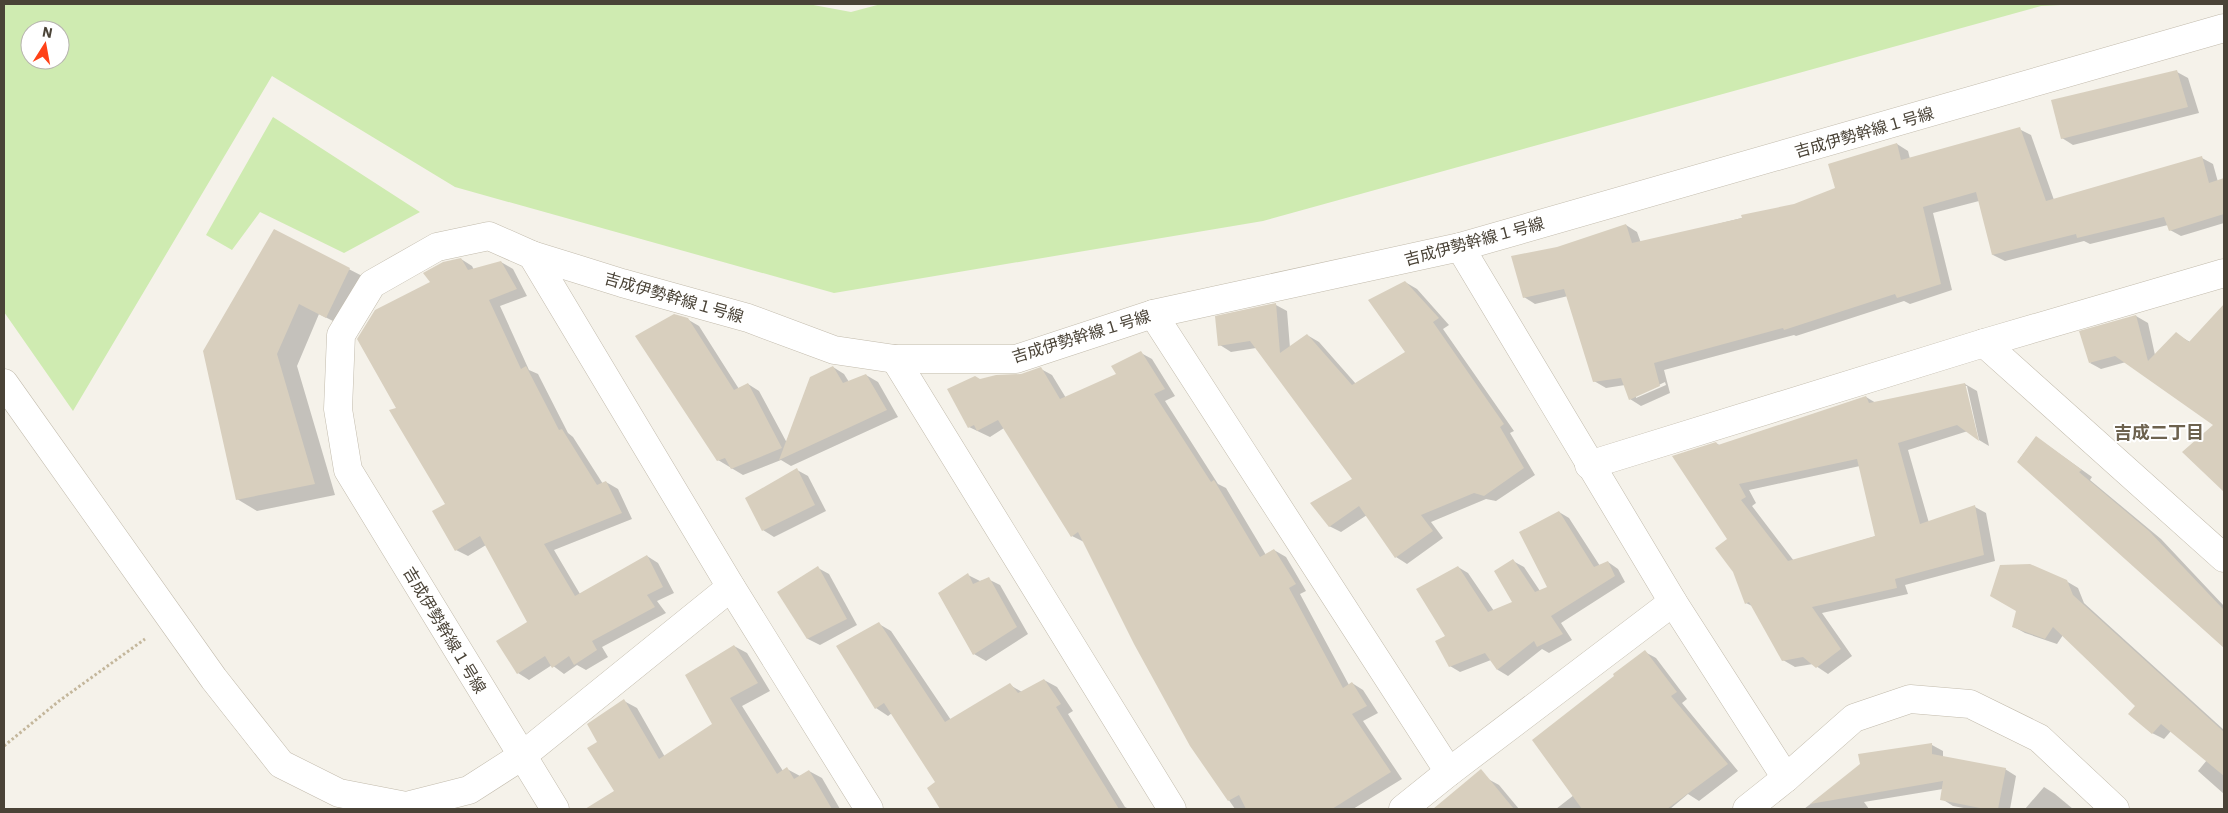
<svg xmlns="http://www.w3.org/2000/svg" width="2228" height="813" font-family="'IBM Plex Sans','Noto Sans JP',sans-serif">
<rect width="100%" height="100%" fill="#f5f2ea"/>
<!-- green -->
<g fill="#cfebb1" fill-rule="evenodd">
<path d="M4,4H808L851,12L881,4H2081L2041,6L1263,221L834,293L455,187L272,76L73,411L4,312ZM30,30H60V60H30Z"/>
<path d="M273,117L420,212L344,253L260,212L232,250L206,235Z"/>
</g>
<!-- shadow -->
<g fill="#0003" fill-rule="evenodd">
<path d="M2177,72L2188,78L2199,113L2073,145L2062,138Z"/>
<path d="M2019,129L2031,135L2054,200L2202,158L2213,164L2218,182L2224,179V223L2181,236L2170,230L2168,225L2090,244L2084,241L2005,261L1993,255L1979,201L1933,213L1952,290L1910,304L1904,301L1796,336L1794,335L1664,370L1670,393L1641,406L1630,399L1625,385L1606,388L1594,381L1568,296L1535,304L1524,297L1557,249L1626,225L1637,232L1641,243L1794,205L1836,189L1897,144L1908,151L1910,159ZM1665,382L1666,385L1636,398V396Z"/>
<path d="M275,231L370,280L347,328L319,314L297,366L335,495L257,511L237,499Z"/>
<path d="M461,259L472,266L474,270L501,262L513,269L527,296L500,306L529,370L538,374L568,433L573,437L603,484L606,482L618,489L632,519L554,550L580,594L647,556L658,563L674,593L657,601L666,613L602,647L608,657L586,670L577,665L564,674L552,665L529,680L518,673L528,622L486,545L468,556L456,550L446,505L398,409L432,283Z"/>
<path d="M1405,282L1417,289L1449,325L1443,329L1514,431L1510,433L1535,475L1496,501L1486,499L1431,522L1443,538L1407,564L1396,557L1367,515L1341,532L1329,526L1354,480L1256,348L1231,352L1220,345L1276,305L1287,311L1290,348L1307,335L1319,342L1356,384L1407,353Z"/>
<path d="M2224,306V490L2184,452L2215,425L2126,362L2101,369L2090,363L2136,316L2148,323L2155,355L2176,334L2190,342Z"/>
<path d="M687,319L699,326L739,389L748,384L759,391L787,443L833,367L844,374L849,382L866,375L878,382L898,417L791,466L781,460L743,475L718,460Z"/>
<path d="M1141,353L1152,359L1175,396L1165,401L1218,484L1226,488L1266,555L1274,550L1286,557L1306,591L1300,594L1349,685L1352,683L1363,690L1378,713L1363,721L1402,779L1353,809H1235L1191,745L1084,542L1072,536L1004,428L990,437L969,427L981,380L1021,375L1041,369L1052,375L1066,398L1117,375Z"/>
<path d="M1965,384L1977,391L1989,446L1979,440L1967,386H1965L1968,431L1908,450L1929,523L1975,507L1986,513L1995,561L1905,585L1908,594L1822,613L1852,656L1828,674L1813,664L1795,667L1783,660L1754,607L1746,603L1729,540L1716,443L1721,446L1866,397L1876,403ZM1860,466L1876,536L1794,561L1752,506L1756,503L1749,490Z"/>
<path d="M2036,437L2092,477L2090,480L2161,539L2224,606V646L2018,461Z"/>
<path d="M797,470L808,476L826,511L774,537L763,530Z"/>
<path d="M1559,512L1569,518L1600,566L1608,562L1618,569L1625,582L1561,623L1572,640L1549,653L1542,649L1508,676L1498,670L1491,660L1460,672L1450,666L1447,636L1458,567L1468,573L1494,611L1513,603V561L1524,567L1540,591L1549,587Z"/>
<path d="M818,568L829,574L857,625L820,645L808,639L779,592Z"/>
<path d="M968,575L980,581L988,579L1000,585L1028,634L986,661L974,654Z"/>
<path d="M2066,581L2078,588L2084,603L2224,730V794L2198,771L2207,760L2171,731L2164,739L2152,733L2137,706L2063,635L2057,644L2025,633L2014,627Z"/>
<path d="M879,624L891,631L951,720L1010,685L1022,692L1044,680L1057,687L1073,711L1068,714L1125,807L1129,809H942L929,788L936,782L892,713L888,716L876,708Z"/>
<path d="M734,646L747,653L770,691L742,706L783,771L787,769L800,776L809,771L822,778L840,809H615L608,796L616,791L598,742L624,701L637,708L665,757L713,724Z"/>
<path d="M1645,652L1656,658L1687,699L1682,703L1738,771L1699,801L1688,794L1670,809H1556L1574,795Z"/>
<path d="M1932,745L1943,751V757L2005,769L2016,776L2010,809H1969L1953,806L1942,799L1943,789L1864,802L1869,809H1804L1861,765Z"/>
<path d="M1488,779L1499,785L1519,809H1446Z"/>
<path d="M2044,787L2055,794L2073,809H2025Z"/>
</g>
<!-- building -->
<g fill="#d8cfbe" fill-rule="evenodd">
<path d="M2177,70L2188,107L2061,139L2051,100Z"/>
<path d="M2020,127L2046,201L2202,156L2209,183L2224,178V214L2169,231L2164,217L2077,238L2076,234L1992,255L1976,192L1923,207L1941,284L1897,298L1895,294L1784,330L1783,328L1654,363L1660,386L1629,400L1621,378L1593,382L1564,289L1523,298L1511,256L1557,247L1626,224L1632,243L1742,218L1741,215L1794,204L1835,188L1828,164L1897,143L1901,160Z"/>
<path d="M274,229L350,268L326,318L299,304L277,354L315,484L236,500L203,351Z"/>
<path d="M461,258L468,270L501,261L517,289L489,300L521,369L526,366L559,430L562,429L597,485L606,481L622,513L544,544L575,596L647,555L663,587L647,595L655,607L592,641L597,650L574,665L569,656L552,668L545,656L517,674L496,641L527,622L480,536L455,551L432,511L445,504L389,410L396,408L357,339L375,310L430,282L423,273L443,262Z"/>
<path d="M1405,281L1439,318L1433,322L1504,424L1500,427L1524,468L1484,496L1474,493L1421,515L1433,531L1395,558L1359,506L1329,527L1310,503L1352,479L1250,341L1218,346L1215,316L1276,303L1280,353L1307,334L1352,385L1405,352L1368,300Z"/>
<path d="M2224,304V492L2182,452L2213,425L2115,356L2089,363L2079,331L2136,315L2148,361L2176,332L2189,342Z"/>
<path d="M674,314L688,318L734,390L748,383L782,448L731,469L725,458L717,461L635,336Z"/>
<path d="M1141,351L1165,389L1154,394L1211,482L1214,480L1260,557L1274,549L1296,584L1289,588L1343,688L1352,682L1367,706L1352,714L1391,772L1332,809H1246L1239,795L1228,801L1190,746L1134,644L1078,532L1071,537L998,420L977,431L974,425L968,428L947,389L975,376L980,379L996,375L1021,374L1041,367L1060,399L1116,374L1111,366Z"/>
<path d="M833,366L843,383L866,374L887,410L779,460L810,377Z"/>
<path d="M1965,383L1979,441L1957,425L1898,443L1920,524L1975,505L1984,555L1895,579L1897,588L1812,607L1841,649L1816,668L1803,657L1782,661L1749,602L1745,604L1733,572L1715,548L1727,539L1672,456L1716,442L1718,445L1866,396L1869,403ZM1857,459L1875,536L1788,561L1741,500L1746,497L1739,484Z"/>
<path d="M2036,436L2082,470L2079,472L2149,531L2224,610V648L2017,462Z"/>
<path d="M797,468L815,505L762,531L745,498Z"/>
<path d="M1559,511L1594,567L1608,561L1615,576L1551,616L1563,634L1537,647L1534,641L1497,670L1485,653L1449,667L1435,641L1445,636L1416,589L1458,566L1488,612L1512,602L1494,571L1513,559L1535,592L1547,587L1519,532Z"/>
<path d="M2030,564L2067,580L2073,595L2224,732V776L2161,724L2152,734L2128,714L2135,706L2053,627L2045,639L2012,627L2016,611L1990,596L2000,565Z"/>
<path d="M818,566L847,619L807,639L777,592Z"/>
<path d="M968,573L973,584L989,577L1017,627L973,655L938,593Z"/>
<path d="M879,622L945,722L1010,683L1018,693L1044,679L1061,704L1056,707L1119,809H940L927,788L935,782L884,703L875,709L836,646Z"/>
<path d="M734,645L758,683L730,698L777,774L787,767L794,779L809,770L832,809H585L614,791L587,748L597,742L587,724L624,699L659,759L712,724L685,675Z"/>
<path d="M1645,650L1677,692L1671,696L1728,764L1667,809H1582L1532,740L1614,676L1613,674Z"/>
<path d="M1932,743V754L2006,768L1998,809H1985L1940,800L1943,781L1810,804L1860,764L1858,754Z"/>
<path d="M1481,769L1514,809H1433Z"/>
</g>
<g fill="none" stroke-linecap="round" stroke-linejoin="round">
<defs>
<g id="minor">
<path d="M1460,247L1673,602L1786,778"/>
<path d="M532,255L731,587L869,809"/>
<path d="M1153,314L1449,772"/>
<path d="M1984,343L2224,558"/>
<path d="M895,359L1172,809"/>
<path d="M4,383L214,679L281,764L339,793L406,806L469,790L522,756L731,587"/>
<path d="M1589,465L1984,343L2224,273"/>
<path d="M555,809L348,470L338,409L341,335L372,284L437,247L489,236L532,255L622,283L748,318L834,350L895,359H1016L1153,314L1460,247L2224,28"/>
<path d="M1403,809L1449,772L1673,602"/>
</g>
<path id="tertiary" d="M1747,809L1786,778L1854,718L1910,699L1970,704L2039,738L2115,809"/>
</defs>
<!-- minor casing -->
<use href="#minor" stroke="#c2bbac" stroke-width="29"/>
<!-- tertiary casing -->
<use href="#tertiary" stroke="#c2bbac" stroke-width="29"/>
<!-- path -->
<path stroke="#c4b79c" stroke-width="3" stroke-dasharray="2.5 2.5" stroke-linecap="butt" d="M4,746L59,701L145,639"/>
<!-- minor -->
<use href="#minor" stroke="#fff" stroke-width="28"/>
<!-- tertiary -->
<use href="#tertiary" stroke="#fff" stroke-width="28"/>
</g>
<g text-anchor="middle" dominant-baseline="central" stroke-width="4" stroke-linejoin="round" paint-order="stroke">
<!-- street labels -->
<g font-size="16" fill="#4a4337" stroke="#fff">
<text transform="translate(1864 132) rotate(-16)">吉成伊勢幹線１号線</text>
<text transform="translate(1474 241) rotate(-15)">吉成伊勢幹線１号線</text>
<text transform="translate(674 297) rotate(16)">吉成伊勢幹線１号線</text>
<text transform="translate(1081 336) rotate(-17)">吉成伊勢幹線１号線</text>
<text transform="translate(445 630) rotate(59)">吉成伊勢幹線１号線</text>
</g>
<!-- neighbourhood labels -->
<g font-size="18" font-weight="bold" fill="#6d624e" stroke="#fff">
<text x="2159" y="432">吉成二丁目</text>
</g>
</g>
<!-- border -->
<rect width="2228" height="813" fill="none" stroke="#4a4337" stroke-width="10"/>
<!-- north arrow -->
<g transform="translate(45 45) rotate(11)"><circle r="24" fill="#ffffff" stroke="#b7b4af"/>
<path d="M0-4L9 19L0 12L-9 19Z" fill="#ff4117"/>
<text y="-8" font-size="14" font-weight="bold" text-anchor="middle" fill="#4a4337">N</text>
</g>
</svg>
